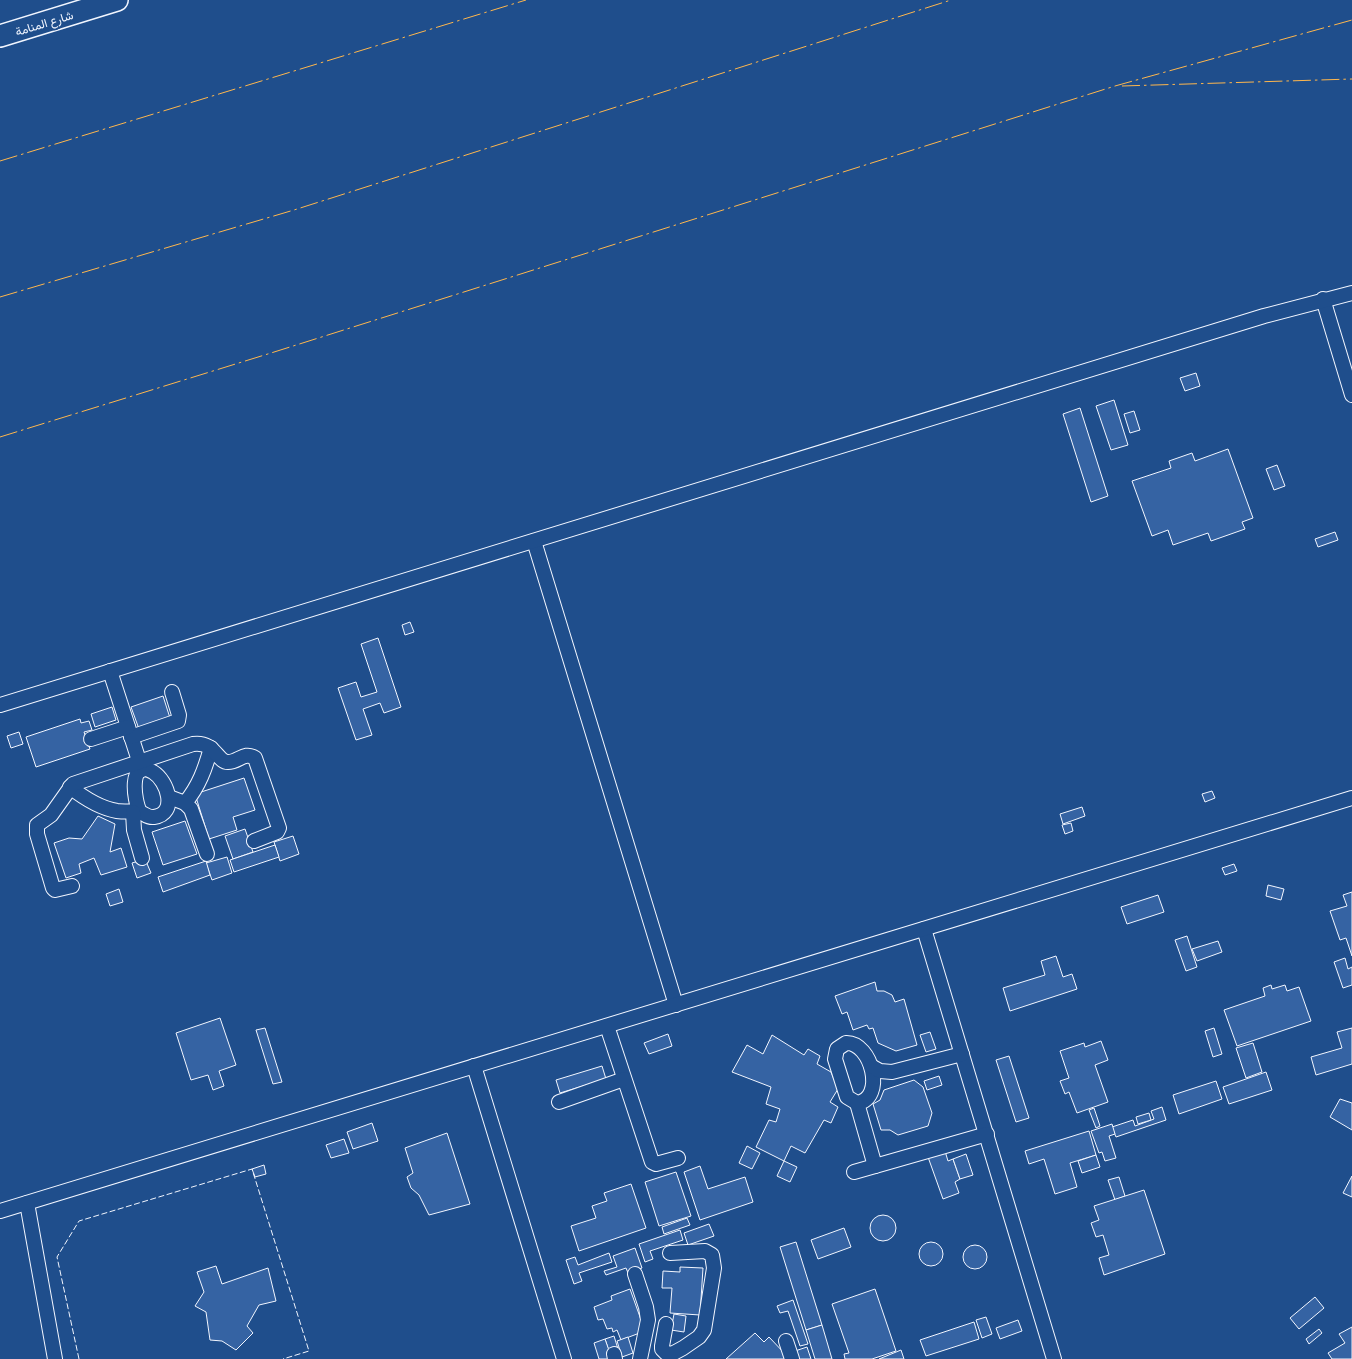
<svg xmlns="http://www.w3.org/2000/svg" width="1352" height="1359" font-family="'IBM Plex Serif',Vazirmatn,serif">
<rect width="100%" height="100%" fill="#1f4e8c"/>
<!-- building -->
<g fill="#3563a3" stroke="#f2f6ff">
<path d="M1196,373L1200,386L1185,391L1180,378Z"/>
<path d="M1114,400L1128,445L1111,450L1096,406Z"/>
<path d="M1080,408L1108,496L1091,502L1063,414Z"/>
<path d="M1134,411L1140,430L1130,433L1124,414Z"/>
<path d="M1228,449L1253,518L1242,522L1245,529L1211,541L1208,533L1173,545L1168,530L1152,536L1132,481L1171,468L1169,461L1192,453L1195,461Z"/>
<path d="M1277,465L1285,486L1274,490L1266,469Z"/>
<path d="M1335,532L1338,540L1318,547L1315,539Z"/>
<path d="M410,622L414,632L405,635L402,625Z"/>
<path d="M378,638L401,707L384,713L380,703L363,709L372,735L356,740L338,688L356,682L361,697L377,692L361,644Z"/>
<path d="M163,696L170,718L139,729L131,707Z"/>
<path d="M112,707L116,720L95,727L91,714Z"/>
<path d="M80,719L81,723L89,721L92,730L84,732L90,749L36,767L26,737Z"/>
<path d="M19,732L23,744L11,748L7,736Z"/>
<path d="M244,778L255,810L233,817L237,830L209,839L195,794Z"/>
<path d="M1212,791L1215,798L1205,802L1202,794Z"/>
<path d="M1082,807L1085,816L1063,824L1060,814Z"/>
<path d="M98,816L115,824L110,852L121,848L127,867L101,875L94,858L79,864L81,873L66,878L54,843L69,838L82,839Z"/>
<path d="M185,821L197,854L163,865L152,832Z"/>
<path d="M1071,823L1073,831L1065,834L1062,825Z"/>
<path d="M245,829L253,852L233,859L225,836Z"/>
<path d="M293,836L299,854L280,861L274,842Z"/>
<path d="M275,845L279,857L234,872L230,860Z"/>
<path d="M227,857L232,873L212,880L206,863Z"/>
<path d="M145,859L151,873L137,878L132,863Z"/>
<path d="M206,861L210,875L163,892L158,877Z"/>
<path d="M1234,864L1237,871L1225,875L1222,868Z"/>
<path d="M1268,885L1284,889L1281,900L1266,896Z"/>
<path d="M119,889L123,902L110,906L106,894Z"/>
<path d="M1352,892V956L1346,938L1340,940L1330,911L1347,906L1343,895Z"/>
<path d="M1158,895L1164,912L1127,924L1121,907Z"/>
<path d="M1187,936L1197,967L1186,971L1175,940Z"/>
<path d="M1218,941L1222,952L1197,961L1192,949Z"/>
<path d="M1056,956L1063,977L1072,974L1077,989L1010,1011L1003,988L1045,975L1041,961Z"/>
<path d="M1345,958L1348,969L1352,967V985L1343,988L1334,962Z"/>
<path d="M875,982L877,991H884L892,995L895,1002L904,999L917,1045L896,1051L878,1043L873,1028L869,1029L867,1025L853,1030L847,1012L842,1014L835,996Z"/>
<path d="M1271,985L1272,989L1285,985L1287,991L1299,987L1311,1021L1237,1046L1224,1010L1265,996L1263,988Z"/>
<path d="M220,1018L236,1065L219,1071L224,1086L213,1090L208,1075L191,1080L176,1033Z"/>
<path d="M265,1028L282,1082L273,1084L256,1030Z"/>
<path d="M1214,1028L1222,1054L1213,1057L1205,1031Z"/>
<path d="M1352,1028V1064L1316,1075L1311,1057L1342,1048L1337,1032Z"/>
<path d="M930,1032L936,1049L926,1052L920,1035Z"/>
<path d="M668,1034L672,1046L649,1054L644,1043Z"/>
<path d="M772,1035L804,1055L808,1049L820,1056L817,1064L831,1072L838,1089L830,1102L838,1107L831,1123L824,1120L805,1153L791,1146L784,1161L756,1147L769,1120L776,1122L780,1109L766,1104L771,1087L732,1072L747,1045L763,1054Z"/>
<path d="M1101,1041L1108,1060L1095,1065L1108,1102L1077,1113L1069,1092L1065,1094L1060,1081L1069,1078L1060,1051L1084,1043L1085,1047Z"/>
<path d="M1253,1043L1262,1072L1246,1078L1236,1048Z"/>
<path d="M1009,1056L1029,1118L1016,1122L996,1060Z"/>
<path d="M602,1066L606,1079L560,1093L556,1080Z"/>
<path d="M1266,1072L1272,1090L1229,1104L1223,1087Z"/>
<path d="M939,1076L942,1085L927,1090L924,1081Z"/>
<path d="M914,1080L923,1087L932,1113L928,1126L898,1135L890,1130H881L873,1104L880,1100L884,1090Z"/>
<path d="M1216,1081L1222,1099L1179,1114L1173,1095Z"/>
<path d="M1340,1099L1352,1103V1130L1330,1117Z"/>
<path d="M1162,1107L1166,1120L1116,1137L1112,1127L1133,1120L1135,1126L1154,1119L1151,1111Z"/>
<path d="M1094,1108L1100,1126L1096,1128L1089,1110Z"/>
<path d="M1149,1113L1151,1120L1138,1124L1136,1117Z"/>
<path d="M372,1123L378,1141L353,1149L347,1132Z"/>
<path d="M1112,1124L1115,1134L1109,1136L1116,1158L1105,1161L1102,1152L1099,1153L1091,1131Z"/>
<path d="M1089,1131L1096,1155L1070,1163L1077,1187L1055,1194L1044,1159L1029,1164L1025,1151Z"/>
<path d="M447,1133L470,1204L429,1215L419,1195L411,1188L407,1177L413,1173L405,1148Z"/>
<path d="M344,1139L349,1153L331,1158L326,1145Z"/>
<path d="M747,1146L760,1153L752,1169L739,1163Z"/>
<path d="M945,1151L948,1161L953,1159L960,1179L955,1182L959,1193L943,1199L928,1157Z"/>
<path d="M966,1154L973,1175L960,1179L953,1159Z"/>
<path d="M1096,1155L1100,1167L1082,1173L1078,1161Z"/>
<path d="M784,1161L797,1167L790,1182L777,1176Z"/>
<path d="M264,1165L266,1174L255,1177L252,1169Z"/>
<path d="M700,1166L708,1189L745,1177L753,1202L700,1220L684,1172Z"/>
<path d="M676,1172L691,1216L659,1226L645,1182Z"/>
<path d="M1352,1176V1197L1343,1193Z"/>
<path d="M1119,1177L1125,1196L1115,1200L1108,1180Z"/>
<path d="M631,1184L646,1228L579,1251L571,1226L596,1218L592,1206L607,1201L604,1193Z"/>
<path d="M1144,1190L1165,1254L1104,1275L1099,1258L1109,1255L1103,1235L1096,1237L1091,1223L1099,1220L1094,1206Z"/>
<circle cx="883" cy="1228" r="13"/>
<path d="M687,1218L690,1225L664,1234L662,1227Z"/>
<path d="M709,1224L714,1236L688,1245L684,1233Z"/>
<path d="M844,1228L851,1247L818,1259L811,1240Z"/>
<path d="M680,1230L683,1240L650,1251L653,1259L645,1262L639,1244Z"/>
<path d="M796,1242L822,1325L806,1330L780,1247Z"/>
<circle cx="931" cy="1254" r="12"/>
<circle cx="975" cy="1257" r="12"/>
<path d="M635,1248L642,1268L628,1273L626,1268L606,1275L604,1271L617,1267L613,1256Z"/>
<path d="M609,1253L612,1262L579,1273L582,1281L574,1284L566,1260L575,1257L578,1265Z"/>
<path d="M216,1266L222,1284L268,1268L276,1301L259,1305L247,1326L253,1333L236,1350L222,1341L210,1340L206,1312L195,1306L204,1292L197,1272Z"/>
<path d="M680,1267L703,1268L700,1315L670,1313L672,1288H662L663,1271L680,1272Z"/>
<path d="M630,1289L645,1331L621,1340L617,1330L613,1332L612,1328L607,1329L603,1319L598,1320L594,1307L612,1300L611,1296Z"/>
<path d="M875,1289L896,1351L872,1359H845L844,1354L849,1353L832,1304Z"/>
<path d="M1315,1297L1324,1308L1299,1329L1290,1318Z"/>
<path d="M793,1300L808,1344L800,1346L788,1311L780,1313L777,1306Z"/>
<path d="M674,1314L686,1316L684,1332L671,1330Z"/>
<path d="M986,1317L992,1334L982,1338L976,1320Z"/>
<path d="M1018,1320L1022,1331L1000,1339L996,1328Z"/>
<path d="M974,1322L979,1339L926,1356L920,1340Z"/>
<path d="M822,1325L832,1359H815L806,1330Z"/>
<path d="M1352,1327V1359H1332L1328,1353L1345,1343L1339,1334Z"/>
<path d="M1319,1329L1322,1333L1309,1344L1306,1339Z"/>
<path d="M755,1333L764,1342L769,1337L787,1356L784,1359H726Z"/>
<path d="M614,1336L618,1349L609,1351L605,1339Z"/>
<path d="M628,1337L633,1353L622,1357L617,1341Z"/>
<path d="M605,1339L612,1359H599L594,1343Z"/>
<path d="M807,1347L811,1359H798L795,1351Z"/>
<path d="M901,1350L904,1359H879Z"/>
</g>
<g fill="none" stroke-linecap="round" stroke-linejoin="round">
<defs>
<g id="street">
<path d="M1323,299L1352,395"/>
<path d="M534,541L676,1005"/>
<path d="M110,671L142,770"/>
<path d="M0,705L1264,316L1352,293"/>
<path d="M131,737L178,721L179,715L172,692"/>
<path d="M91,739L128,727"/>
<path d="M70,787C84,798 99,808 117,811C124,812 133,811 140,812C145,814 148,818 154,817C178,814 168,781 153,772C128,758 134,801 140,812"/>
<path d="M169,797L185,803L191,809L207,854"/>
<path d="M185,803C199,786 205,769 211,748"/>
<path d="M133,812L134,830L142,858"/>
<path d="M72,886L55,890L53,888L37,834V825L51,815L73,784L193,744C215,741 217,762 228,762C239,762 244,751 255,758L279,828L277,832L254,841"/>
<path d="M924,929L1054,1359"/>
<path d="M607,1026L652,1162L656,1164L678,1158"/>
<path d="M846,1043C872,1042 886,1099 857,1103L847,1097L835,1059L837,1049Z"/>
<path d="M474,1066L564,1359"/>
<path d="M871,1066L880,1071L892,1072L962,1054"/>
<path d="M559,1102L624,1079"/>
<path d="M857,1103L875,1166"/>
<path d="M854,1172L987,1134"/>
<path d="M27,1203L55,1359"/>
<path d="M0,1211L1352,798"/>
<path d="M635,1274L646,1307L648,1320L640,1359"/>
<path d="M666,1324L662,1346V1349L666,1353L672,1354L683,1348L699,1337L704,1330L714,1268L712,1255L705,1251L670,1253"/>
<path d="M786,1341L792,1359"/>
<path d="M614,1354L615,1359"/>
</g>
<path id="primary" d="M0,36L117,0"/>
</defs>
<!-- street casing -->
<use href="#street" stroke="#f2f6ff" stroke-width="16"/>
<!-- primary casing -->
<use href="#primary" stroke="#f2f6ff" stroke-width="24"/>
<!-- street -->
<use href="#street" stroke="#1f4e8c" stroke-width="14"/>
<!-- primary -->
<use href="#primary" stroke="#1f4e8c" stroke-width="21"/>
<!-- fence -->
<path stroke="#f2f6ff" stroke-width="1" stroke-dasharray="6 2.5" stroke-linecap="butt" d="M79,1359L57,1257L79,1221L252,1169L309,1351L283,1359"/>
<!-- power -->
<g stroke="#ffb74d" stroke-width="1" stroke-dasharray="18 4 2.5 4" stroke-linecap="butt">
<path d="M1122,86L1352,79"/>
<path d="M0,161L526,0"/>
<path d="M0,297L294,210L951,0"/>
<path d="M0,437L271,353L1115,86L1352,20"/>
</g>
</g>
<g text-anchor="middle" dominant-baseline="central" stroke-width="4" stroke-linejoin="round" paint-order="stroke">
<!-- street labels -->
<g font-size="12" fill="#f2f6ff" stroke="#1f4e8c">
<text transform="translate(44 23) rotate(-17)">شارع المنامة</text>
</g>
</g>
</svg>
